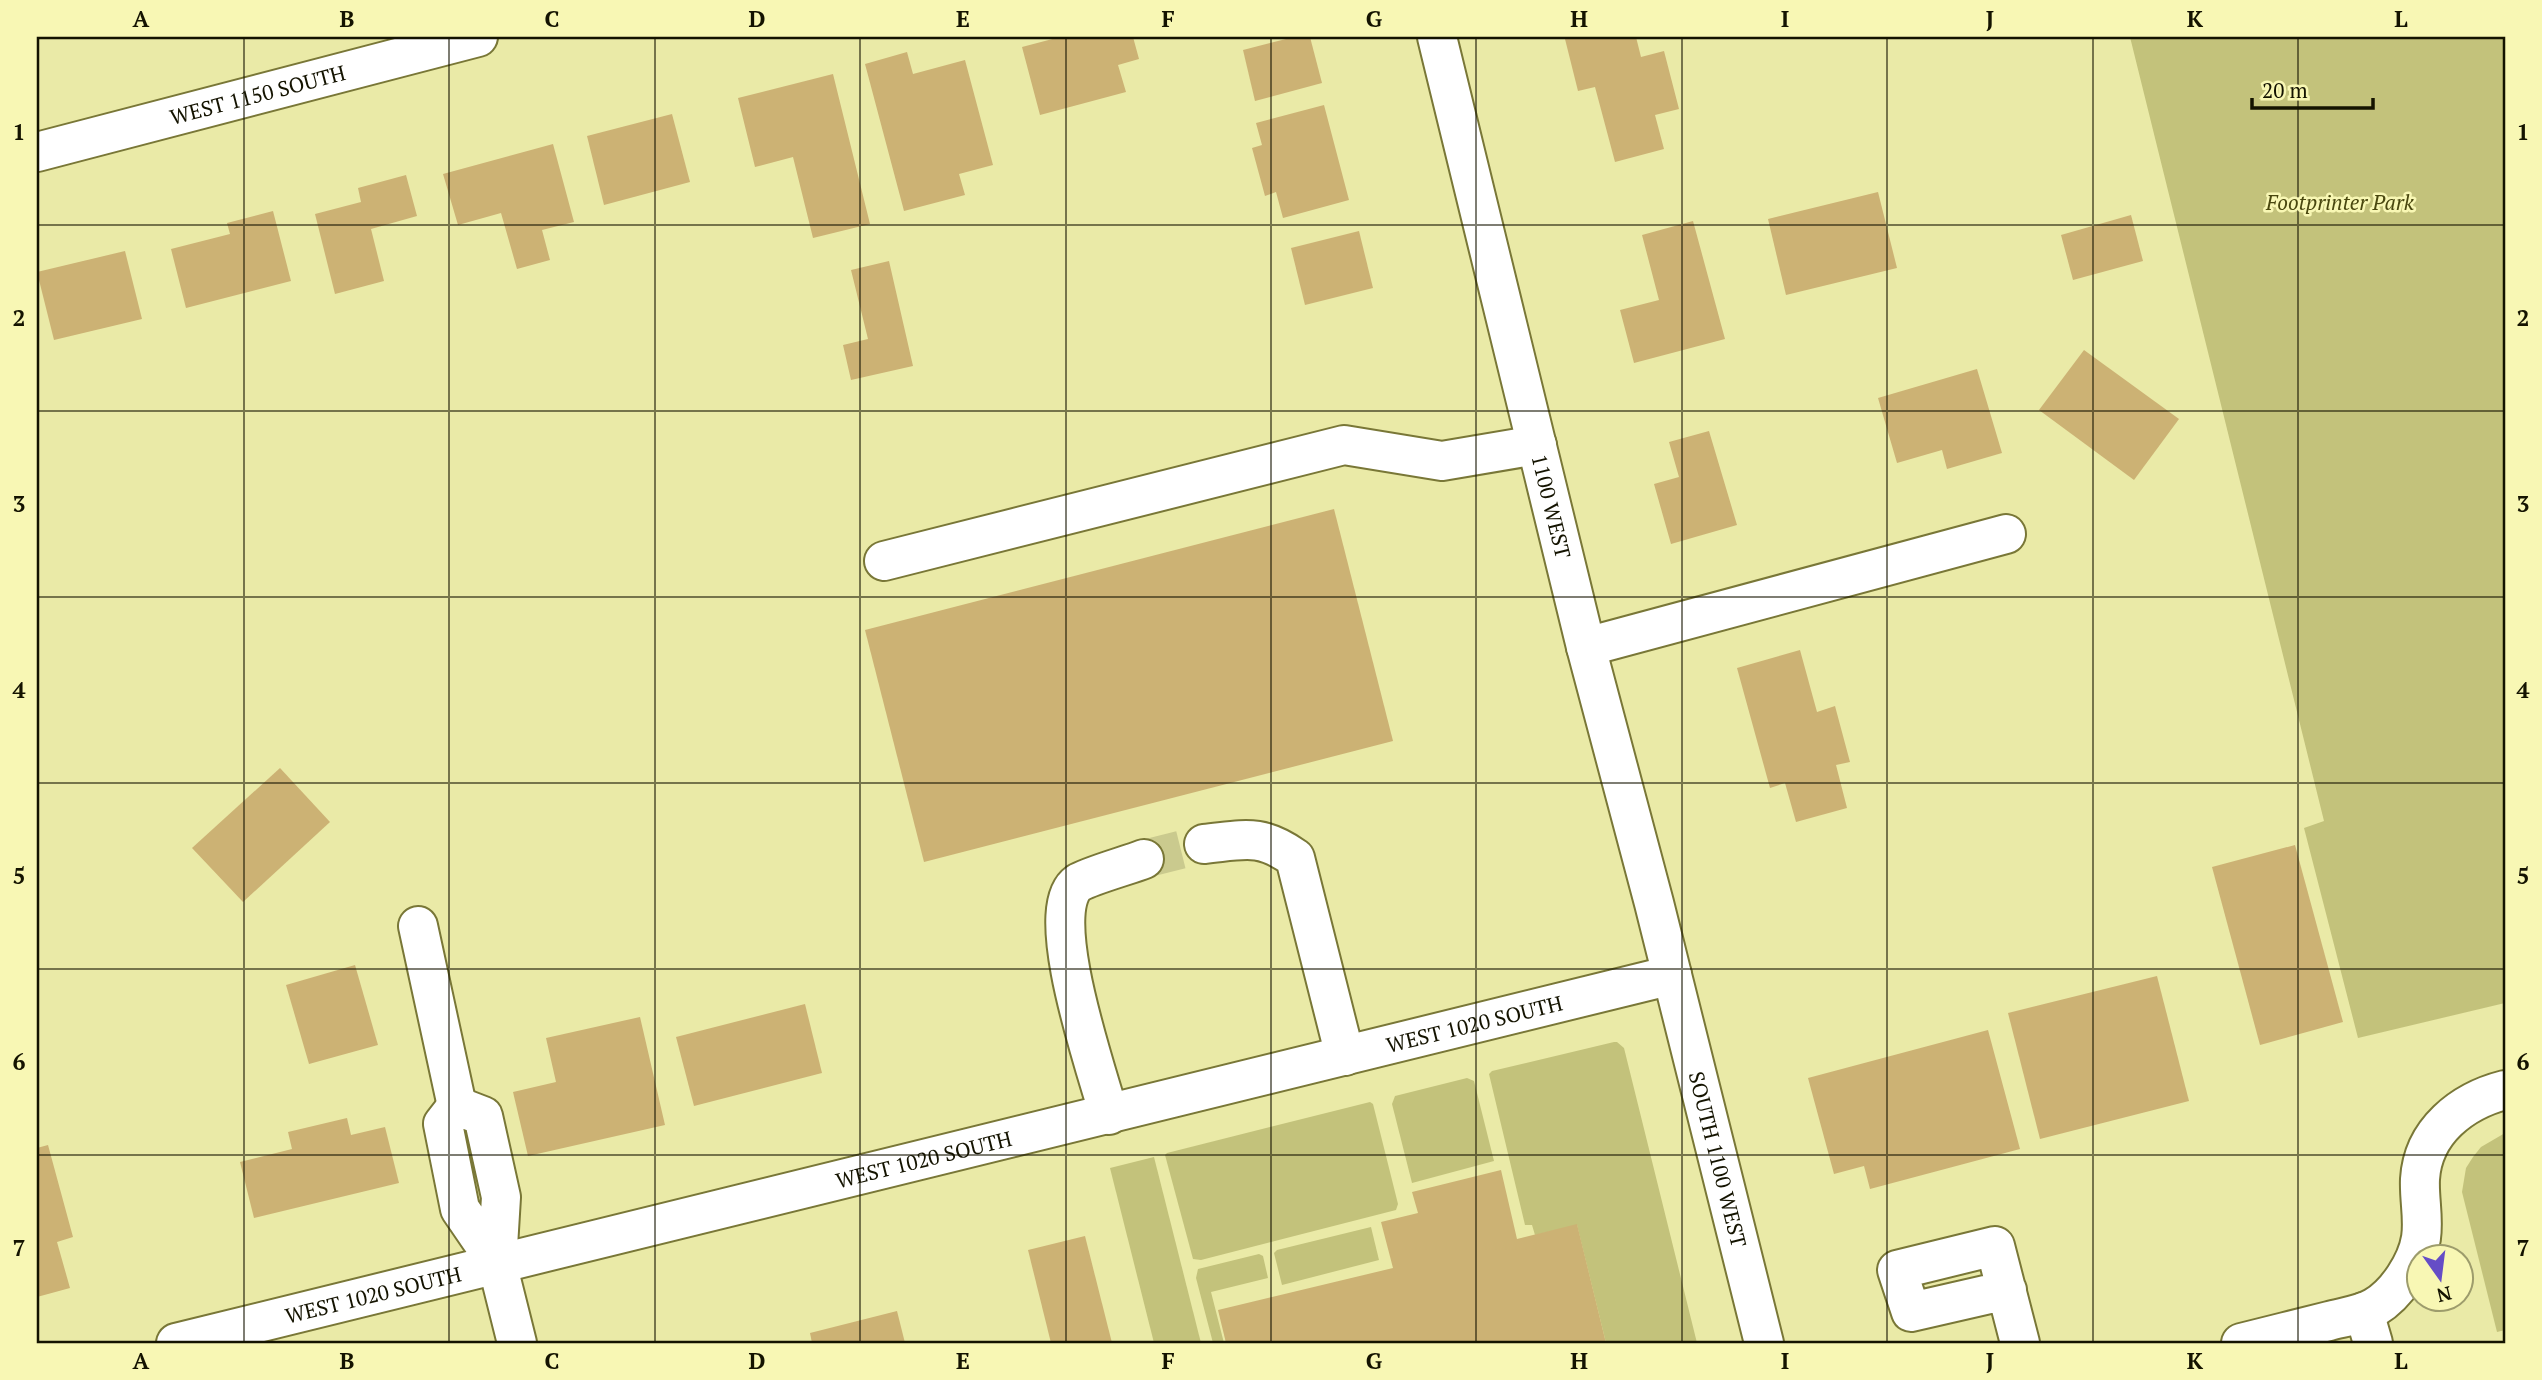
<svg xmlns="http://www.w3.org/2000/svg" width="2542" height="1380" font-family="'PT Serif',serif">
<rect width="100%" height="100%" fill="#eaeaa7"/>
<!-- green -->
<g fill="#c3c27b">
<path d="M2130,37H2505V1003L2358,1038L2304,828L2324,821Z"/>
<path d="M1614,1042H1617L1624,1048L1697,1343H1606L1577,1225L1535,1235L1532,1225H1525L1489,1074L1492,1071Z"/>
<path d="M1467,1078L1474,1081L1494,1161L1412,1183L1392,1104L1395,1096Z"/>
<path d="M1370,1102L1373,1104L1398,1204L1396,1210L1201,1260L1193,1259L1165,1155L1167,1153Z"/>
<path d="M2505,1133V1330L2497,1332L2462,1192L2466,1168L2473,1157L2481,1147Z"/>
<path d="M1154,1157L1201,1343H1154L1110,1168Z"/>
<path d="M1371,1227L1379,1260L1282,1285L1274,1253L1277,1250Z"/>
<path d="M1259,1254L1263,1256L1268,1278L1211,1292L1224,1343H1213L1196,1278L1198,1269Z"/>
</g>
<!-- building -->
<g fill="#ccb274">
<path d="M1060,37H1133L1139,59L1118,65L1126,92L1040,115L1022,47Z"/>
<path d="M1294,37H1310L1322,83L1255,101L1243,50Z"/>
<path d="M1572,37H1636L1641,57L1664,51L1679,109L1655,115L1664,149L1615,162L1595,87L1578,91L1565,39Z"/>
<path d="M907,52L913,74L965,60L993,165L959,174L965,195L904,211L865,64Z"/>
<path d="M833,74L870,224L813,238L793,157L755,167L738,98Z"/>
<path d="M1324,105L1349,200L1283,218L1276,192L1265,196L1252,148L1262,145L1256,123Z"/>
<path d="M672,114L690,182L604,205L587,136Z"/>
<path d="M553,144L574,222L542,230L550,260L517,269L501,213L458,225L443,174Z"/>
<path d="M406,175L417,216L371,229L384,281L335,294L315,214L361,202L358,188Z"/>
<path d="M1878,192L1897,268L1786,295L1768,219Z"/>
<path d="M273,211L291,281L186,308L171,249L230,234L227,223Z"/>
<path d="M2131,215L2143,261L2073,280L2061,235Z"/>
<path d="M1693,221L1725,339L1634,363L1620,310L1659,300L1642,235Z"/>
<path d="M1359,231L1373,288L1305,305L1291,248Z"/>
<path d="M125,251L142,319L54,340L37,272Z"/>
<path d="M889,261L913,366L851,380L843,345L868,339L851,270Z"/>
<path d="M2084,350L2179,419L2134,480L2039,410Z"/>
<path d="M1977,369L2002,453L1947,469L1942,450L1897,463L1878,398Z"/>
<path d="M1709,431L1737,525L1671,544L1654,484L1679,477L1669,442Z"/>
<path d="M1334,509L1393,741L924,862L865,630Z"/>
<path d="M1800,650L1817,712L1835,706L1850,762L1836,765L1847,808L1796,822L1785,783L1770,788L1737,668Z"/>
<path d="M280,768L330,822L243,902L192,848Z"/>
<path d="M2295,845L2343,1022L2260,1045L2212,867Z"/>
<path d="M355,965L378,1045L309,1064L286,985Z"/>
<path d="M2157,976L2189,1101L2040,1139L2008,1013Z"/>
<path d="M805,1004L822,1073L694,1106L676,1037Z"/>
<path d="M640,1017L665,1125L528,1156L513,1092L556,1082L546,1038Z"/>
<path d="M1988,1030L2020,1149L1870,1189L1864,1166L1834,1174L1808,1078Z"/>
<path d="M347,1118L351,1135L385,1127L399,1183L254,1218L240,1162L292,1149L288,1132Z"/>
<path d="M48,1145L73,1237L57,1242L70,1288L37,1297V1148Z"/>
<path d="M1501,1170L1517,1239L1577,1224L1606,1343H1226L1218,1310L1393,1268L1381,1222L1418,1213L1412,1192Z"/>
<path d="M1085,1236L1112,1343H1051L1028,1250Z"/>
<path d="M897,1311L905,1343H812L810,1333Z"/>
</g>
<g fill="none" stroke-linecap="round" stroke-linejoin="round">
<!-- minor-tunnel -->
<path stroke="#caca8e" stroke-width="38" stroke-dasharray="38 19" stroke-linecap="butt" d="M1144,859L1204,844"/>
<defs>
<g id="minor">
<path id="s1" d="M1437,37L1586,647L1654,903L1764,1343"/>
<path id="s2" d="M37,152L478,37"/>
<path d="M884,561L1344,445L1442,461L1537,445"/>
<path d="M1586,647L2006,534"/>
<path d="M1204,844C1244,840 1260,833 1295,858L1345,1056"/>
<path d="M418,926L457,1106"/>
<path d="M457,1106L483,1116L501,1197L497,1263L460,1209L443,1124Z"/>
<path d="M1109,1115C1098,1074 1040,910 1078,883C1089,876 1129,865 1144,859"/>
<path d="M497,1263L517,1343"/>
<path d="M2007,1290L1911,1312L1897,1270L1995,1246L2020,1343"/>
<path d="M2364,1312L2373,1343"/>
<path id="s3" d="M176,1343L1672,975"/>
<path d="M2241,1343C2270,1336 2300,1328 2329,1321C2344,1317 2362,1315 2375,1307C2397,1294 2417,1263 2421,1238C2424,1218 2419,1199 2420,1179C2423,1131 2462,1101 2505,1090"/>
</g>
</defs>
<!-- minor casing -->
<use href="#minor" stroke="#797737" stroke-width="42"/>
<!-- minor -->
<use href="#minor" stroke="#fff" stroke-width="38"/>
</g>
<!-- grid -->
<path fill="none" stroke="#141300" stroke-width="2" stroke-opacity="0.55" d="M244,37V1343M449,37V1343M655,37V1343M860,37V1343M1066,37V1343M1271,37V1343M1476,37V1343M1682,37V1343M1887,37V1343M2093,37V1343M2298,37V1343M37,225H2505M37,411H2505M37,597H2505M37,783H2505M37,969H2505M37,1155H2505"/>
<g text-anchor="middle" dominant-baseline="central" stroke-width="5" stroke-linejoin="round" paint-order="stroke">
<!-- street labels -->
<g font-size="21" fill="#141300" stroke="#f8f7b4">
<text stroke="none"><textPath href="#s2" startOffset="228">WEST 1150 SOUTH</textPath></text>
<text stroke="none"><textPath href="#s1" startOffset="483">1100 WEST</textPath></text>
<text stroke="none"><textPath href="#s3" startOffset="1337">WEST 1020 SOUTH</textPath></text>
<text stroke="none"><textPath href="#s1" startOffset="1157">SOUTH 1100 WEST</textPath></text>
<text stroke="none"><textPath href="#s3" startOffset="770">WEST 1020 SOUTH</textPath></text>
<text stroke="none"><textPath href="#s3" startOffset="203">WEST 1020 SOUTH</textPath></text>
</g>
<!-- park labels -->
<g font-size="21" font-style="italic" fill="#49470f" stroke="#f8f7b4">
<text x="2340" y="202">Footprinter Park</text>
</g>
</g>
<!-- border -->
<rect width="2542" height="1380" fill="none" stroke="#f8f7b4" stroke-width="77"/>
<!-- north arrow -->
<g transform="translate(2440 1278) rotate(166)"><circle r="33" fill="#f8f7b4" stroke="#9d9c6c" stroke-width="2"/>
<path d="M0-5L12 26L0 18L-12 26Z" fill="#654dc6"/>
<text y="-10" font-size="19" font-weight="bold" text-anchor="middle" fill="#141300">N</text>
</g>
<!-- scale -->
<path d="M2252 98v10h121v-10" fill="none" stroke="#141300" stroke-width="3.5"/>
<text x="2262" y="98" font-size="21" fill="#141300" stroke="#f8f7b4" stroke-width="5" paint-order="stroke">20 m</text>
<rect x="38" y="38" width="2466" height="1304" fill="none" stroke="#141300" stroke-width="2.5"/>
<g font-size="23" text-anchor="middle" font-weight="bold" fill="#141300">
<text x="141" y="27">A</text>
<text x="347" y="27">B</text>
<text x="552" y="27">C</text>
<text x="757" y="27">D</text>
<text x="963" y="27">E</text>
<text x="1168" y="27">F</text>
<text x="1374" y="27">G</text>
<text x="1579" y="27">H</text>
<text x="1785" y="27">I</text>
<text x="1990" y="27">J</text>
<text x="2195" y="27">K</text>
<text x="2401" y="27">L</text>
<text x="19" y="140">1</text>
<text x="2523" y="140">1</text>
<text x="19" y="326">2</text>
<text x="2523" y="326">2</text>
<text x="19" y="512">3</text>
<text x="2523" y="512">3</text>
<text x="19" y="698">4</text>
<text x="2523" y="698">4</text>
<text x="19" y="884">5</text>
<text x="2523" y="884">5</text>
<text x="19" y="1070">6</text>
<text x="2523" y="1070">6</text>
<text x="19" y="1256">7</text>
<text x="2523" y="1256">7</text>
<text x="141" y="1369">A</text>
<text x="347" y="1369">B</text>
<text x="552" y="1369">C</text>
<text x="757" y="1369">D</text>
<text x="963" y="1369">E</text>
<text x="1168" y="1369">F</text>
<text x="1374" y="1369">G</text>
<text x="1579" y="1369">H</text>
<text x="1785" y="1369">I</text>
<text x="1990" y="1369">J</text>
<text x="2195" y="1369">K</text>
<text x="2401" y="1369">L</text>
</g>
</svg>
